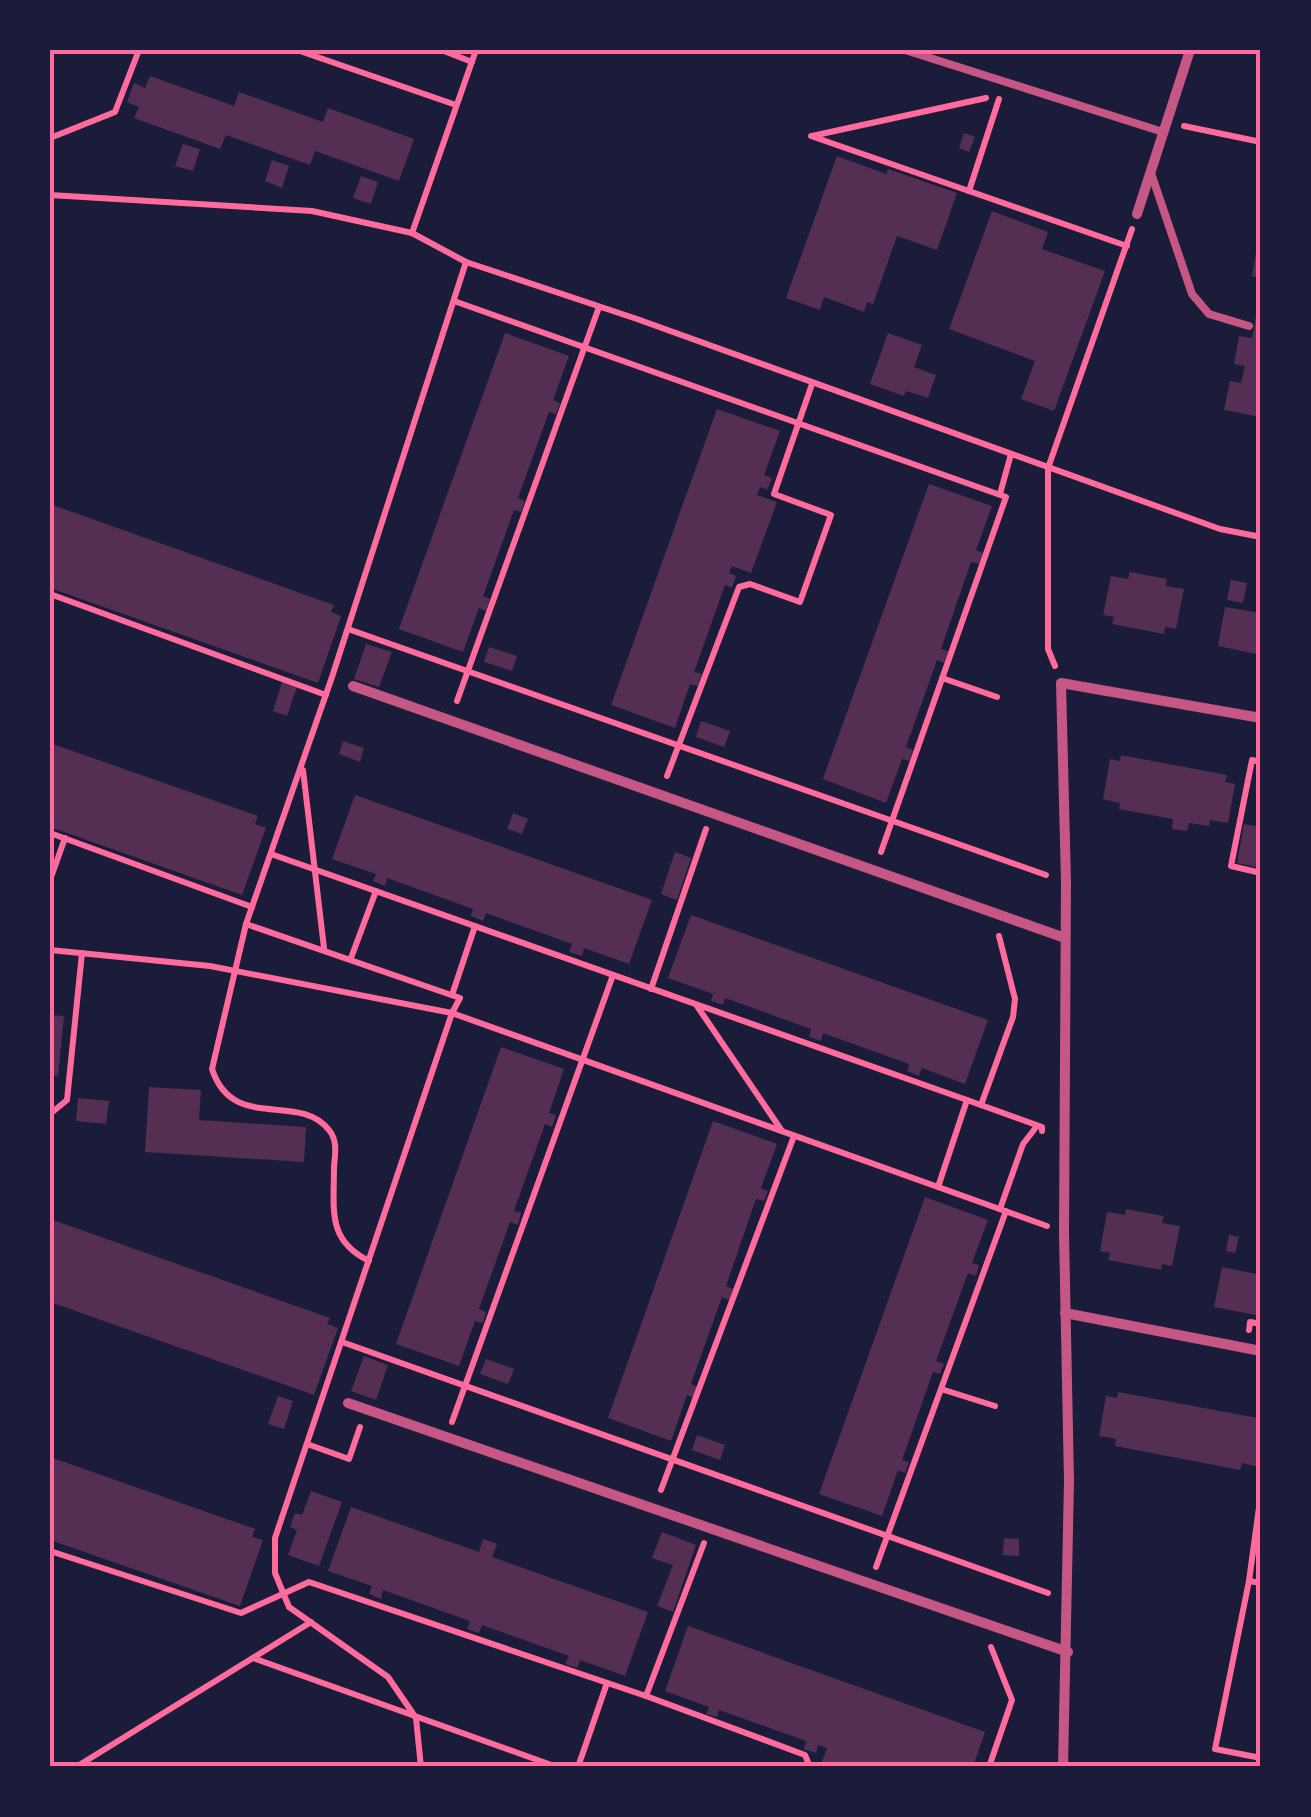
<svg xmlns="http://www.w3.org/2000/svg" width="1311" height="1817" font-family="Montserrat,sans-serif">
<rect width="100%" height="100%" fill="#1b1b3a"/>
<!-- building -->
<g fill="#542f53">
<path d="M150,76L234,106L239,92L323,122L328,108L414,139L399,181L315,151L310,165L226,135L220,149L134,118L139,107L127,102L134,83L145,88Z"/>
<path d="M964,133L975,137L969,152L959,148Z"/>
<path d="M183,144L200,149L193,171L175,166Z"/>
<path d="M837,156L886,174L888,169L957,193L937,250L897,236L873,304L867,302L864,312L824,297L820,310L786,298Z"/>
<path d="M272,160L289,166L282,188L265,181Z"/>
<path d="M361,176L378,182L371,204L353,198Z"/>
<path d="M992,211L1048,232L1042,249L1105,271L1054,411L1021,399L1035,361L949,329Z"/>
<path d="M1257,247H1261V278L1252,276Z"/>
<path d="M1259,299H1261V417L1224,410L1230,381L1241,383L1245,366L1234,364L1239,336L1252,338Z"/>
<path d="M505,333L569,356L553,400L560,403L556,414L549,412L518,498L525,501L521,512L514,510L486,588L483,596L490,599L486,611L479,608L463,652L399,629Z"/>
<path d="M888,333L922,345L914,367L936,375L928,398L906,391L904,396L870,384Z"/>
<path d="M717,409L780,431L764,475L772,478L767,490L760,487L757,495L777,502L751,573L732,566L729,573L736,576L732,588L725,585L694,672L702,674L698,686L690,684L675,728L611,705Z"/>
<path d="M929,484L992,506L976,550L983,553L979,564L971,562L941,649L948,651L944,663L937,660L906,747L913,750L909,761L902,759L886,803L823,779Z"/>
<path d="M50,504L334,605L331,612L341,616L318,683L50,588Z"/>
<path d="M1130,572L1167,579L1166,586L1184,589L1176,629L1165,627L1164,634L1112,624L1114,617L1103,615L1111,576L1128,579Z"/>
<path d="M1231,580L1247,583L1243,603L1227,600Z"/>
<path d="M1225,607L1261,613V655L1218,646Z"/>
<path d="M366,644L392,652L379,687L354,679Z"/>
<path d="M489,647L517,656L512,671L484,662Z"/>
<path d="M282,682L297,687L287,716L273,711Z"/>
<path d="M701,721L730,731L724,747L696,737Z"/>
<path d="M343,741L364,748L360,762L339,754Z"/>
<path d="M50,743L258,816L255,824L266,828L242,895L50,827Z"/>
<path d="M1121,755L1227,775L1225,782L1235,784L1228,823L1210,820L1209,826L1189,823L1187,831L1172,829L1173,819L1119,809L1120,803L1103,799L1110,759L1120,761Z"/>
<path d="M355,795L652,900L629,964L584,948L582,956L569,952L572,944L486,913L483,921L471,916L473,909L387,878L385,886L373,881L376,874L332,859Z"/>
<path d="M513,813L528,819L522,834L507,829Z"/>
<path d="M1244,824L1261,827V868L1237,863Z"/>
<path d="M675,852L691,858L677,900L661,894Z"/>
<path d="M691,915L988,1020L965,1084L922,1068L919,1076L907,1071L909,1064L823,1033L821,1041L809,1037L811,1029L725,998L723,1005L711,1001L713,994L668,978Z"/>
<path d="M50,1015L64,1016L58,1076L50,1075Z"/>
<path d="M501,1047L564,1069L549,1113L556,1115L552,1127L545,1124L514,1211L521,1213L518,1225L510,1222L479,1309L486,1312L483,1323L475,1321L459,1366L396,1344Z"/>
<path d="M149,1087L201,1090L199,1120L306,1127L304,1162L145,1152Z"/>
<path d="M78,1098L109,1101L106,1124L76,1121Z"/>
<path d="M713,1121L777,1144L761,1188L768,1191L764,1201L756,1199L726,1286L733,1289L729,1300L722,1297L691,1384L698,1387L694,1398L687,1395L671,1441L608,1418Z"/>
<path d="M925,1197L988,1220L972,1263L979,1265L976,1276L968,1273L936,1361L944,1364L940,1374L933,1372L902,1460L909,1462L905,1473L898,1470L882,1516L819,1494Z"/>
<path d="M1126,1209L1164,1216L1162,1223L1180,1226L1172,1266L1162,1264L1161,1270L1108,1260L1110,1253L1100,1251L1107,1212L1125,1215Z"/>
<path d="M50,1219L330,1318L327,1324L338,1328L314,1395L50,1302Z"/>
<path d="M1229,1235L1239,1237L1235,1253L1226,1251Z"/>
<path d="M1222,1267L1261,1275V1316L1214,1307Z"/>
<path d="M364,1356L388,1365L376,1400L351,1391Z"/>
<path d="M486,1359L514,1369L508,1384L480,1374Z"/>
<path d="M1118,1392L1258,1418L1256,1425L1261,1426L1259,1467L1242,1463L1240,1470L1115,1446L1116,1439L1099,1436L1106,1396L1117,1398Z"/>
<path d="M278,1396L293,1401L284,1429L268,1424Z"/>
<path d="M697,1435L725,1445L720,1460L692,1450Z"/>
<path d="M50,1457L255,1529L252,1537L263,1540L240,1606L50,1540Z"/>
<path d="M311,1491L342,1502L319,1566L288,1555L297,1530L290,1527L295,1513L302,1515Z"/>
<path d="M351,1507L479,1552L483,1539L497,1544L492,1557L648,1612L625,1676L580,1660L577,1668L565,1664L569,1656L482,1625L479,1633L467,1629L470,1621L383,1590L381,1599L369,1594L372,1586L328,1571Z"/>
<path d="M662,1532L696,1545L673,1612L657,1606L673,1565L652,1558Z"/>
<path d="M1004,1538L1019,1539V1556L1003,1555Z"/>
<path d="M688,1626L985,1732L973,1767H820L827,1748L818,1745L816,1753L804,1749L806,1741L719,1710L717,1717L706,1714L709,1707L665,1691Z"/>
</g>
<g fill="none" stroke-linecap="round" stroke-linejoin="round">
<!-- path -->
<g stroke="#ff6b9d" stroke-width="6">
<path d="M297,50L456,105"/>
<path d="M444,51L472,62"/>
<path d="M1184,126L1261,142"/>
<path d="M811,136L1127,246"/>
<path d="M812,136L986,98"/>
<path d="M50,138L115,112L139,50"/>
<path d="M969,191L999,99"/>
<path d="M50,195L312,211L412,233L466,262L637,319L1220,529L1261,537"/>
<path d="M412,233L476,50"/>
<path d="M454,301L1006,497L881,852"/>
<path d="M1000,494L1011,454"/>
<path d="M50,594L326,695"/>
<path d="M348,629L1046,875"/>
<path d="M1055,666L1048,649V468L1132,229"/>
<path d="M942,678L997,697"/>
<path d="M457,701L599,307"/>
<path d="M1259,761L1261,751"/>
<path d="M1261,762L1252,760L1231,866L1261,873"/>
<path d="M303,770L324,948"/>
<path d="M667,776L739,587L750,584L800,602L831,515L774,494L812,384"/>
<path d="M50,833L252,907"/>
<path d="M271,854L967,1100"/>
<path d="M50,880L65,838"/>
<path d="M246,924L212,1069C233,1133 298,1091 329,1130C338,1141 335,1154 334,1167C334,1211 327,1240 369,1261"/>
<path d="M50,950L210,966L452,1013L1047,1226"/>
<path d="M351,958L376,891"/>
<path d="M651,989L706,829"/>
<path d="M452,995L475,926"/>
<path d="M697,1006L782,1131"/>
<path d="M981,1105L1013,1017L1015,999L999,936"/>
<path d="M50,1114L67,1100L82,953"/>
<path d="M938,1187L967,1100L1042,1127V1131"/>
<path d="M1000,1209L1023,1144L1037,1126"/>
<path d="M1249,1330L1250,1322L1261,1324"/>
<path d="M342,1342L1048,1593"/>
<path d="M941,1389L995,1406"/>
<path d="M452,1422L613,975"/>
<path d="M307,1444L349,1459L360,1427"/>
<path d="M661,1490L794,1136"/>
<path d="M1261,1493L1249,1581L1261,1583"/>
<path d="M50,1551L241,1613L309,1582L646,1696L805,1755L810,1767"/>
<path d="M876,1567L1006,1211"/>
<path d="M1249,1581L1215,1749L1261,1758"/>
<path d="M253,1658L557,1767"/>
<path d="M646,1696L704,1543"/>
<path d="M76,1767L311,1622"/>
<path d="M421,1767L416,1718L388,1677L289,1607L275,1573V1538L452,1013L460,998L246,924L332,677L466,262"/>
<path d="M578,1767L607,1683"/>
<path d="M989,1767L1012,1700L991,1647"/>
</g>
<!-- service -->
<g stroke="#c65784" stroke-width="8">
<path d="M905,50L1163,132"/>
<path d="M1151,173L1192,294L1209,314L1249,326"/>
</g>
<!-- minor -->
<g stroke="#c65784" stroke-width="10">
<path d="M1137,214L1190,50"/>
<path d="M353,686L1065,938"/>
<path d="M1065,1313L1261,1351"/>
<path d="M348,1403L1068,1652"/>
<path d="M1063,1767L1069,1481L1064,1234L1066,882L1061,683L1261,718"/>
</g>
</g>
<!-- border -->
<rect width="1311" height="1817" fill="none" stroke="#1b1b3a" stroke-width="105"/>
<rect x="52" y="52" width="1206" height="1712" fill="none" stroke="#ff6b9d" stroke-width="4"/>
</svg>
